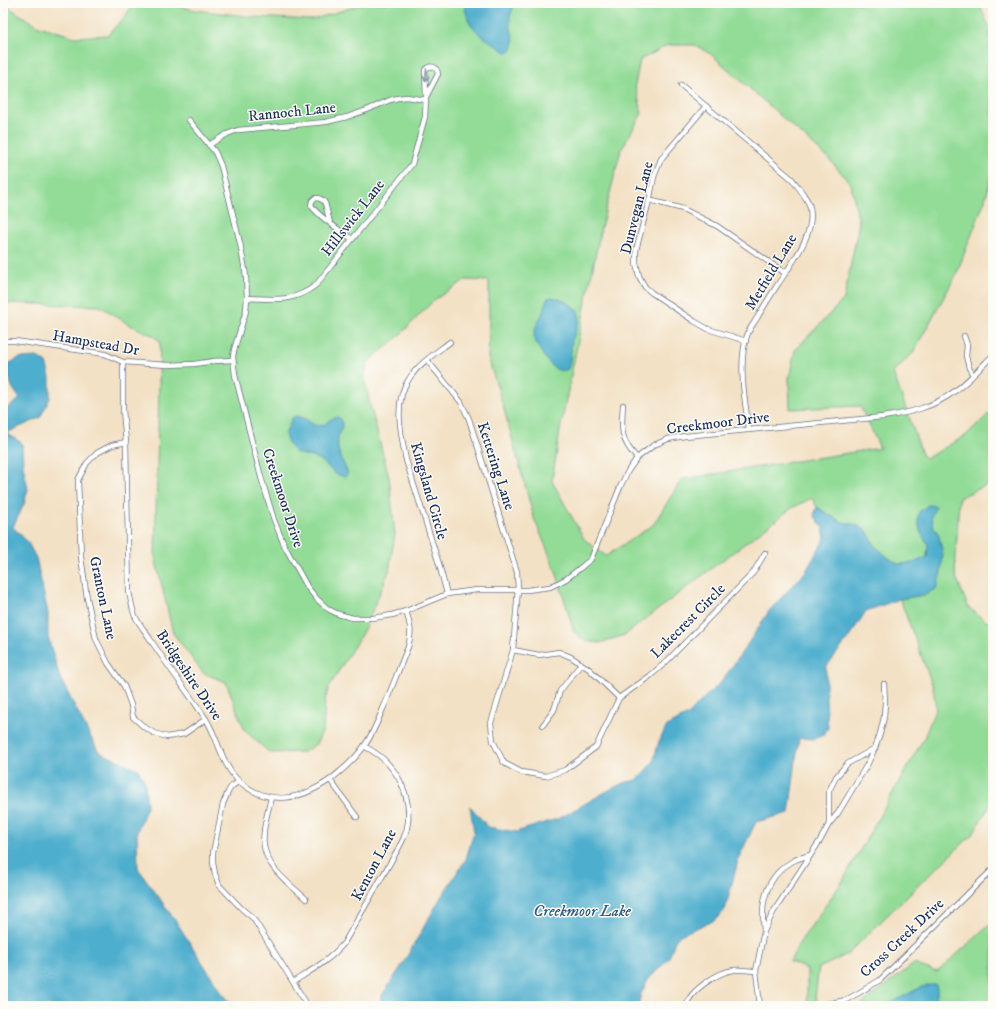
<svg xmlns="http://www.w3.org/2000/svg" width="996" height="1009" font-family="'IM FELL DW Pica',serif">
<rect width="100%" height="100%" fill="#fdfcf7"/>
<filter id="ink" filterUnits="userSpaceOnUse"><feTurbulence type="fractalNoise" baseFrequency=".025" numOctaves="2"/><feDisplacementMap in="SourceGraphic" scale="8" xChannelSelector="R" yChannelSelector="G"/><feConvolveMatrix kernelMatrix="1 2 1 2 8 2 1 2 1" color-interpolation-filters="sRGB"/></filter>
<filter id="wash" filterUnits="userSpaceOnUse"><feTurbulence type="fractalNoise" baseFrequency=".012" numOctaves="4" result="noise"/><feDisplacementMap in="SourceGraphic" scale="16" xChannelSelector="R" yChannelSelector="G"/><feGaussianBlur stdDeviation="0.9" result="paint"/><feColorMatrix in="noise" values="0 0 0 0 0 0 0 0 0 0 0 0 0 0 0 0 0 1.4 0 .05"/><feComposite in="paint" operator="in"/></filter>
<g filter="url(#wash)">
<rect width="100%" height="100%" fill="#f3e1c5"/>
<!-- green -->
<g fill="#93dc97" stroke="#57867a" fill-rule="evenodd">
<path d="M3,3H5L8,7L36,25L75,37L108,35L127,14L133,3H163L196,10L254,17L312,20L366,3H979L989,27L993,122V170L985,200L956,275L913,353L893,372L922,454L925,459L965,436L993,410V482L959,498L955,574L968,607L987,622H993V800L972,835L910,893L848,954L819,968L815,997L821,1006H810L807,1000V969L790,962L798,945L842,882L924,738L936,708L933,687L900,599L924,595L943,554L938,533L934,528L930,517L919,512L918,522L921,533L928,544L927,557L913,563L898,564L886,556L875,546L867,531L856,525L842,522L827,514L817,507L812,498L792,508L691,584L625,635L600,643L586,641L574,632L556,571L534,518L502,402L488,358L489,331V281L465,280L434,300L399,336L368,362L364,377L370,405L389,477L395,534L389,571L365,628L329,687L325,700L323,731L316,744L304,752L270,753L245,731L226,682L203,673L173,633L155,557L160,341L152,335L128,324L100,306L3,303ZM668,45H695L712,55L827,157L851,184L859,223L844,299L795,350L789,378L790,409L860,406L880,448L682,479L653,525L606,556L584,539L552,481L561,425L601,228L621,150L642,113L635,85L640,60Z"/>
<path d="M993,922V1006H859L914,964L937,972Z"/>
</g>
<!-- water -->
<g fill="#4eaecd" stroke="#346e96">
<path d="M465,3H513L514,6L510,16V24L514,41L512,50L506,52L479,34L469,22L465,9Z"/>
<path d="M552,297C565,300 585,308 578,325C576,330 574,335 572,340C571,350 571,359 568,369C564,371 561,371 556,369C548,364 535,345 534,336C534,327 541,318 544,309C545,305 545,302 548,298Z"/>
<path d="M37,357L46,362L50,377V398L40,418L6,433L22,443L23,465L28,489L24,504L13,527L27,541L36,558L48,613V637L60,678L88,732L99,752L138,769L145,782L147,806L137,832L138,868L177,923L222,993L234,1006H3V411L20,399L12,387L7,370L8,364L19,358Z"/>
<path d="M296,416C299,417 302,417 306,419C312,423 315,428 323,425C327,424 326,423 328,421C331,419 334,418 337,417L341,419L342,423V427L338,437V450L348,474L345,477L335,474L323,462L316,458L296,453L291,448L287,441L285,435L292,418Z"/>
<path d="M928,505L936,506L931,517L934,528L938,533L943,554L941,572L937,588L924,595L900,599L866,611L848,639L826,667V700L828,728L823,736L814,739L801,738L799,739L789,813L756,822L739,857L725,910L715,920L680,935L675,941L669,958L648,980L641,994L638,1006H378L383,994L401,967L441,897L466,859L474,832L470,806L488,827L516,832L560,818L609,790L623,783L637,780L653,762L659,741L667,726L688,715L701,701L722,681L747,645L769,611L806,571L825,538L823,528L814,515L817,507L827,514L842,522L856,525L867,531L875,546L886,556L898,564L913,563L927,557L928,544L921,533L918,522L919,512Z"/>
<path d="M931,985H936C939,994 936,1000 930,1006H885L921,987Z"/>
</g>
</g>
<g filter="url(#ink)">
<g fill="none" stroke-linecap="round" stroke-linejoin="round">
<defs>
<g id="street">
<path d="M681,85L792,179C798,187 805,195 809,204C818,231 792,263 778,284C771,295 764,306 757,318C754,323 750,328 748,333C737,360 745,402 749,430"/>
<path d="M706,106L661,159L654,177L650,197L636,250V263L639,276L645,287L652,293L694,321L708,329L746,341"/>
<path d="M189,120L215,152L221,166L240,243L246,276L247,298L246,311L234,350L233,357L235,375L261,477L274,520L284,545L308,588L317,599L328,609L338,614L353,618H373L392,615L406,611L447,594L477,590H527L550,587L566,579L579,569L591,559L621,485L628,471L637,458L654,445L668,439L685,436L883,417C909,413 934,407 955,391C969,381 981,367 993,355"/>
<path d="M209,145L227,134L238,130L326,122L347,117L367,110L390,100L398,98L407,97L426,100"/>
<path d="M649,200L683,209L717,226L785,273"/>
<path d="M330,223L325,203C322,199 320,198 315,198L312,201L311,205C317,216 341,231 352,239"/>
<path d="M247,298C275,299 293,303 316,285L412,164L425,117L426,97L425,70C430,64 437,66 438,74L426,97"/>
<path d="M964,336L967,345L966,356L969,368L973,375"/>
<path d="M3,341H15L105,354L123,362L167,365L194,364L214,361L233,360"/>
<path d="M427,360L461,402L469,419L517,572L518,589L513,650L491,723L493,741L504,763L521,772L546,776L565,770L596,747L619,698L650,676L665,663L753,573L765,553"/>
<path d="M123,362V410L126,442L129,592C131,600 132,609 135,616C139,624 145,631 150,639C167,665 186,690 204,716C218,735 221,766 240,782C270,807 301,800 331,779C344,769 356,758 365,745C374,732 379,718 385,704C393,685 400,666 408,647C412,632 411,627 406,611"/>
<path d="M623,405C621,429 620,440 637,458"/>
<path d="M126,442L112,445L97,453L87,463L78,480L81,557L87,598L96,639L108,663L124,686L131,705L133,717L144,727L154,733L167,737L184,734L206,719"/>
<path d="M447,594L439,564L406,460C401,435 393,401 409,379C418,364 437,352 450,342"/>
<path d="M513,650L539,655L559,652L571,657L589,669L619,698"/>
<path d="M543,725L554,710L560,691L581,664"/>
<path d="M330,780L357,817"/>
<path d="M239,781L231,787L228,792L223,804L213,853V862L215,874L219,885L242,909L253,918L308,1006"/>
<path d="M271,797C269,808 265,820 264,831C259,863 285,880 306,899"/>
<path d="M829,824V791L836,777L847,764L875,748"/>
<path d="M764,931C760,902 766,876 793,861C798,858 805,857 810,855"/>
<path d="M293,982C312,970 330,960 344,943L397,851C402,842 407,833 408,822C410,802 403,780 389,765C383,757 373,751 364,746"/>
<path d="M686,1006C690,990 718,972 734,970C741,969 749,971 756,971"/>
<path d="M760,1006L756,971L764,931L774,911L821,839L829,824L838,813L868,763L875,748L880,734L884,717L885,702L884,684"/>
<path d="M817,1006L846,1000L862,991L880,980L993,869"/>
</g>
</defs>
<!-- street casing -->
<use href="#street" stroke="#676d82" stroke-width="6"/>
<!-- street -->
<use href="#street" stroke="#fff" stroke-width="4.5"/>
</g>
<!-- one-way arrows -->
<defs><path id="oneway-shaft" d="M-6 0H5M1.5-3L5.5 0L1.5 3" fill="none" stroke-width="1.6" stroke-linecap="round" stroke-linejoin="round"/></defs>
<use stroke="#8d97ae" href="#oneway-shaft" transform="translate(426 75) rotate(95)"/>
</g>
<g text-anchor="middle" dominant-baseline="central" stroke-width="3" stroke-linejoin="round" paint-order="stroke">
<!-- street labels -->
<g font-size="15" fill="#1b2f5e" stroke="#fdfcf7">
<text transform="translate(292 112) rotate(-6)">Rannoch Lane</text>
<text transform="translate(637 208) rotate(-76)">Dunvegan Lane</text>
<text transform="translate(353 218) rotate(-52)">Hillswick Lane</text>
<text transform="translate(771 272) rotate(-59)">Metfield Lane</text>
<text transform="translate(96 343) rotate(10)">Hampstead Dr</text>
<text transform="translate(718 423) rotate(-7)">Creekmoor Drive</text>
<text transform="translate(496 466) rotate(72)">Kettering Lane</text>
<text transform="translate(429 491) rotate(74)">Kingsland Circle</text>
<text transform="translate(283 498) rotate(72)">Creekmoor Drive</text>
<text transform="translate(103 598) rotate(78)">Granton Lane</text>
<text transform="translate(688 621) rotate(-45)">Lakecrest Circle</text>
<text transform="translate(189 675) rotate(56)">Bridgeshire Drive</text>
<text transform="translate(374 865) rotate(-62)">Kenton Lane</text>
<text transform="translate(902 938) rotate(-43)">Cross Creek Drive</text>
</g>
<!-- water labels -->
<g font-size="16" font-style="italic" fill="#2d5b85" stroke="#fdfcf7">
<text x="582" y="911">Creekmoor Lake</text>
</g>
</g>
<!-- margin -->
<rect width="996" height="1009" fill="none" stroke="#fdfcf7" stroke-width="16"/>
</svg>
